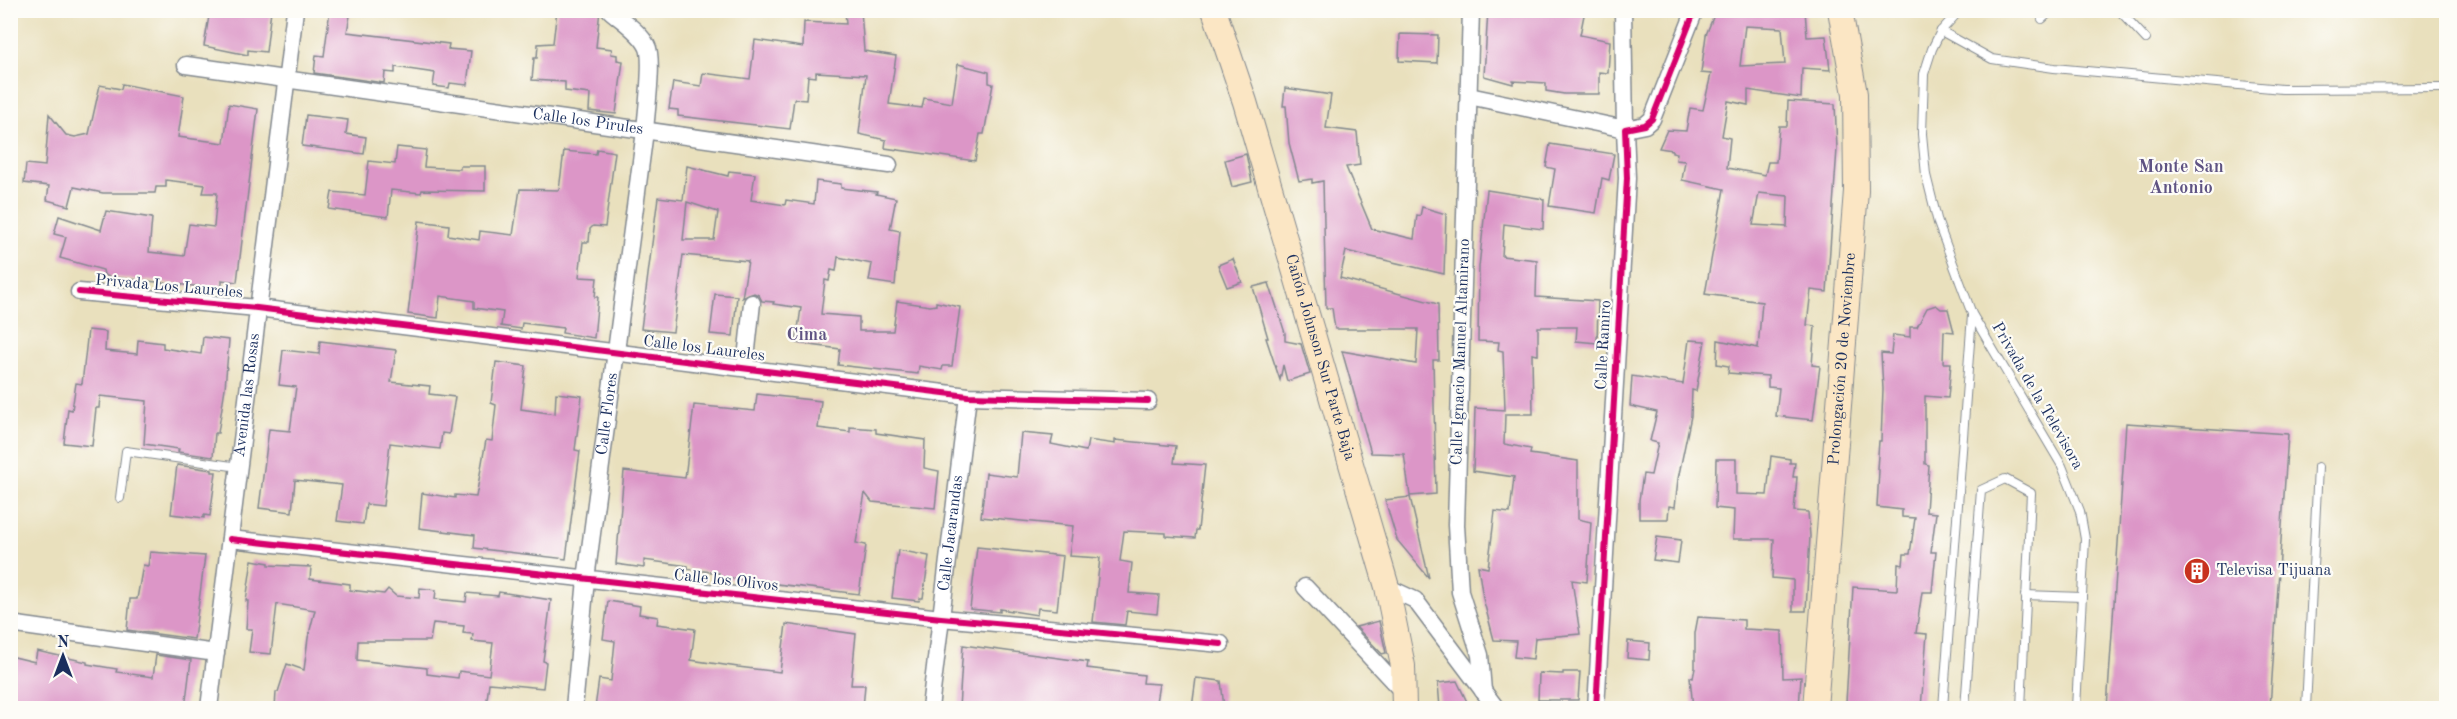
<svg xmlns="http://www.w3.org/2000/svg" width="2457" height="719" font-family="'Old Standard TT',serif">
<rect width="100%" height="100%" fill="#fdfcf7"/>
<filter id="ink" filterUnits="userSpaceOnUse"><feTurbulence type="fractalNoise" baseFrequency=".0167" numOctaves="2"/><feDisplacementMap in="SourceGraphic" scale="12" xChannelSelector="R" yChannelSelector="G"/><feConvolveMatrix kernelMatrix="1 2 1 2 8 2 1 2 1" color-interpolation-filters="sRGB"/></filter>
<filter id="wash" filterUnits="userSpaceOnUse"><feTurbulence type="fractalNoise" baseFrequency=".008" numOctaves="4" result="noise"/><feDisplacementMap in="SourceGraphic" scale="24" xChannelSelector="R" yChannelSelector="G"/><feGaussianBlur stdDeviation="1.35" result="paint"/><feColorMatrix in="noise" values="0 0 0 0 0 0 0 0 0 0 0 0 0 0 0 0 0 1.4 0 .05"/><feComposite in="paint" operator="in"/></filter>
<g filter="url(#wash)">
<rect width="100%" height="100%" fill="#e9e0bd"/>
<g id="blocks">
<!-- building -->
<g fill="#dc96c7" fill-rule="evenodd">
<path d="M210,10H271L266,52L248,50V55L204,46Z"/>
<path d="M330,10H351L347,32L449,44L448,49L471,51L467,85L450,83L449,88L433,86L435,73L395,67V73L385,72L384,83L314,73L316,55L324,56Z"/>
<path d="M557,10H600L596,47L612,49L611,54L617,55V60L623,61L616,114L589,111L590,94L565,91V82L532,80L534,58H537L538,44L553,43Z"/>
<path d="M845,10H861L864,51L896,56L889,104L922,108L924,98L952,103L958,64L989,72V83L993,84L984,134H980L975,161L885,148L886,140L859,134L866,75L816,72V77L808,76L806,100L794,99L790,129L678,116V110L669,109L673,82L701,86L703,73L750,79L755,40L803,47L804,22L846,24Z"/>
<path d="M1488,10H1585L1580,35L1610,41L1608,73L1599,72V94H1564L1546,91V83L1513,81V84L1484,76Z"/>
<path d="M1716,10H1805L1807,37L1826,36L1830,70L1802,68L1801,98L1748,90V105L1728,101L1722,136L1730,138L1727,168L1765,175L1768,162H1776L1779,126H1787L1788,101L1835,104L1837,149L1827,292L1811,290L1807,325L1815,326L1812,365L1820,366L1813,420L1776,416L1779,388L1768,387V376L1728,373L1729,366L1717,364L1718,340L1758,348L1762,302L1705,294L1724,189L1682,180L1685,161L1676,160L1677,153L1672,152V150L1659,148L1667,130L1686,131L1690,108L1703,110L1711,74L1701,73L1706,35ZM1745,26L1782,28L1785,64L1740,66ZM1759,193L1788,196L1787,227L1753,225Z"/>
<path d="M1400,34L1438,35L1437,63L1399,61Z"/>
<path d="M122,84L184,96L178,137L224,143L229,104L258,109L237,282L222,280V289L110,277L104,275L103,270L60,258L66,237L54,234L59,216L101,230L106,211L152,218L149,252L184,256L189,224L214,227L217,193H203L205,185L166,180V187H156L155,193H103L74,187L69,206L47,200L49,186L24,183L26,164L45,166L49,114L66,135L75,137L89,134L100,85L121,89Z"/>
<path d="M1285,88L1331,95L1326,128L1357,132L1360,165L1346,167L1372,229L1414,239L1417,215L1420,216L1422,207L1446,214L1444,274L1346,251L1340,278L1438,304L1439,360H1433L1436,494L1410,496L1404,454L1371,453L1342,351L1416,364L1418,329H1335L1332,308H1326L1323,181L1312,183V179L1299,181L1289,143L1286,106H1283Z"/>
<path d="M306,115L348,120L346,134L366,137L364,154L302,146Z"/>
<path d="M1550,144L1614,154L1609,180L1602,178L1596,213L1549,206L1555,169L1546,167Z"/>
<path d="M397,147L426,150L424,167L460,169V166H485V191L422,190L421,193L391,190L388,217L329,209L332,192L365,195L369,161L395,164Z"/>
<path d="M597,149L615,152L605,227L593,226L590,229L589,242H583L579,277L597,278L595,297H598L594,338L562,333L563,328L522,323L521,329L501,326L503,312L474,308V301L440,296L438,318L408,314L419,221L449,225L448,235L479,240L480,231L513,235L520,189L559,190L564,151L596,154Z"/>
<path d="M1246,154L1252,182L1232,187L1225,160Z"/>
<path d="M687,166L728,176L729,171L755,174L751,200L785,205L786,200L814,204L816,181L841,184V188L877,192L876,194L896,198L890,229L900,231L895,285L869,281L872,264L838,257L836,271L831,270L829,281L825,280L821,314L859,317V331H893L897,301L930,306L936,305V302L960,307L952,366H943L942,370L919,366L918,374L838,365L840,349L796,343L801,308L773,304L774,302L762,301L759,295L754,293L742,298L748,261L683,255L673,332L641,329L658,197L683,200ZM687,202L718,212L714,240H683Z"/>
<path d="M1487,190L1544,199L1543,229L1504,224L1502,256L1537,260L1536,297L1598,301L1597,343L1576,341L1577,327H1538V355L1532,354L1533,414H1505L1504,444L1531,449L1530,454L1578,461V519L1591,522L1587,582L1572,580L1580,634L1535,638L1533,659L1514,657L1516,641L1494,640L1483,598L1478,566L1488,568L1495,511L1510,513L1514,477L1473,471L1475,408L1505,410L1503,351L1498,350L1499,342L1478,341L1479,267Z"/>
<path d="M1233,259L1242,282L1227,287L1218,265Z"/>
<path d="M1269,283L1285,333V341L1301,344L1310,374L1287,381L1283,365L1280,380L1266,338H1268L1253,287Z"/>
<path d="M715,294L737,296L733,336L710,334Z"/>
<path d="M1936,305L1941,309H1948L1954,332L1944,331L1943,363H1951L1948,398L1925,396V464L1929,465L1926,512L1936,513L1931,552H1936L1932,592H1922L1916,633L1927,634L1921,708L1846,702L1853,587L1897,590L1898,564L1903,565L1904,554H1910L1915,518L1902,517V510L1877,507L1879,470L1877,469L1879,441H1881L1883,389L1881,353L1891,354L1893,335L1910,337V327H1917L1927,308Z"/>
<path d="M88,330L106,332L105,351L137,354L138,340L163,343V348L201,354L203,337L229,340L225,388L218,433H215L213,457L178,452L179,449L144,444L147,401L100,396L99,408H96L92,446L64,443L68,409L72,410L76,383L82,384Z"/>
<path d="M1689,340L1705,341L1696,391L1692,390L1691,416L1678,479L1675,507L1669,506L1668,519H1639V500L1643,474L1651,475L1658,443L1650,441L1657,412L1630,406L1632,376L1683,384Z"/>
<path d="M320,341L396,350L391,382L430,386L429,394L455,397L449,434L442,433L440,449L390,443L383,506L366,504L363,524L337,521L342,485L295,480L292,512L259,508L269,429L290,431L296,387L279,385L283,350L319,354Z"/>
<path d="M496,362L526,366L521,409L555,414L556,393L582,396L575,450L580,451L566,559L474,548L475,535L419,528L422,493L455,498V495L476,497L486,440L492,441L496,405L491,403Z"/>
<path d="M757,394L821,401L818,428L850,432V427L876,429V433L925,440L924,468L939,471L935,508L872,502L865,493L856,543L866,545L859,594L719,577V573L688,569V566L644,560V568L616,564L624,471L685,478L694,405L755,411Z"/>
<path d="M2126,423L2288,434L2270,708H2107Z"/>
<path d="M1021,433L1053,436L1051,444L1086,451L1088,440L1115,444V440L1176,446L1174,463L1205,465L1198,530H1196L1195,538L1166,536V533L1124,531L1120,561L1132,563L1129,593L1159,595L1157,614L1127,611L1125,625L1093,622L1100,558L1069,556L1073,526L981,517L986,473L1017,477Z"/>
<path d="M1771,456L1790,459V463H1795L1793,477H1797L1794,511L1808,512L1810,536L1806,611H1793V580L1772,578L1774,539H1733L1734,510L1715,508L1716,459H1736V494L1767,495Z"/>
<path d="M177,465L212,470V472H216L210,516L204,515V518L171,514Z"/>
<path d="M1410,497L1429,578L1397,540L1385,500Z"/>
<path d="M1657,537L1681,540L1678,563L1653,560Z"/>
<path d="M977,547L1063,556L1057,610L1038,608L1037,615L1000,609V612L970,609Z"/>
<path d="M898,550L929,556L923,598H920L919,601L892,598Z"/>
<path d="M150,552L205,556L194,639L127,630L130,599H137L143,565L148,566Z"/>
<path d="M252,560L269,563V565L311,567L310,579L350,584V590L384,594L388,589L396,596L419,598L420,588L436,590L435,599L466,602L467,593L498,596L499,592L551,600L543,661L546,662L543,688L489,683L486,708L471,706L470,708H275L276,692H278L287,664L304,670L308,638L315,610L277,604L271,654L249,652L252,629H246L248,601H246ZM433,623L464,626L463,633L473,634L472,641L493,643L489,675L459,671L458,678L427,674V668L357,660L358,641H430Z"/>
<path d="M608,601L640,606L639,614L658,617L657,624L695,629L691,660L738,667L780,672L786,624L856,634L851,685H865L863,708H595L599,679L611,681L615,641L603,639Z"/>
<path d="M1698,617L1744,620V629L1782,631L1783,678L1801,677L1799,708H1693L1690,677L1693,678L1695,668V633Z"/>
<path d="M1379,621L1386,653L1382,654L1356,627Z"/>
<path d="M1628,641L1650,643L1649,660L1627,658Z"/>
<path d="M963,645L1088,662L1087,668L1144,675L1143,683L1159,684L1155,708H959Z"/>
<path d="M37,651L87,662V664L117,669L116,672L153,677L156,655L191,660L185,708H10V656L35,662Z"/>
<path d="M1563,672H1580L1578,700H1538L1539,673L1563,674Z"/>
<path d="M1196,678L1221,681L1224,708H1192Z"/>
<path d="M1457,681L1468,704L1440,708L1438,683Z"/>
</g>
</g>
</g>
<g filter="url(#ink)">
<use href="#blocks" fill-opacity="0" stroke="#82888e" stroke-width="1.5"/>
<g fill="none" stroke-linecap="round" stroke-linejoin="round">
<defs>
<g id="lane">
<path d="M1960,10L1941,31L1932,49L1924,74L1922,134L1926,175L1938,223L1972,314L2062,466L2080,511L2085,539L2076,708"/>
<path d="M2119,10L2146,39"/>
<path d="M2042,19L2052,10"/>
<path d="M1941,31L1992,59L2054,68L2282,89L2446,88"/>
<path d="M120,498L126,451L239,467"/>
<path d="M2025,595L2082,597"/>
<path d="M1943,708L1972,315"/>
<path d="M1965,708L1981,490L2005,479L2031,493L2021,708"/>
<path d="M2306,708L2318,467"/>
</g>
<g id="street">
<path d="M1471,10L1456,525L1460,592L1480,655L1483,691"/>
<path id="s1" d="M186,65L889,165"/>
<path d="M1469,96L1625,129L1623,10"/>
<path d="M79,292L257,308L968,396L1148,401"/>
<path d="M745,368L752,303"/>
<path d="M230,539L941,618L1221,644"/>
<path d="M1305,587L1404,693"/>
<path d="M1387,587L1415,600L1496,708"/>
<path d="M10,624L216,653"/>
<path id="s2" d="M209,708L295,10"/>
<path id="s3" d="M574,708L586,579L645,131C646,114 654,58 647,46C640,32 622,21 610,10"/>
<path id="s4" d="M930,708L968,396"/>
<path d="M1596,708L1627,178L1625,129L1645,125L1652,119L1695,10"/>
</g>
<g id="secondary">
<path id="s5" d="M1214,10L1245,102L1387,587L1403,666L1404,708"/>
<path id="s6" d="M1815,708L1856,191L1855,94L1840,10"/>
</g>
</defs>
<!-- lane casing -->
<use href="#lane" stroke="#82888e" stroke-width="10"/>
<!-- street casing -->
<use href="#street" stroke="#82888e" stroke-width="19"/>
<!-- secondary casing -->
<use href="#secondary" stroke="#82888e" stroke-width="26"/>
<!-- lane -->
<use href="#lane" stroke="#fff" stroke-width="8"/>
<!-- street -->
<use href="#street" stroke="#fff" stroke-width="16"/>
<!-- secondary -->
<use href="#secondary" stroke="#fbe6c4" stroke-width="24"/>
<defs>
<g id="cycleway">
<path d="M79,292L257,308L968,396L1148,401"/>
<path d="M230,539L941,618L1221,644"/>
<path d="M1596,708L1627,178L1625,129L1645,125L1652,119L1695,10"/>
</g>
</defs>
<!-- cycleway casing -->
<use href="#cycleway" stroke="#fdfcf7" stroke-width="10"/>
<!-- cycleway -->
<use href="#cycleway" stroke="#d6006c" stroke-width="6"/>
</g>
</g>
<!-- icons -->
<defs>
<symbol id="building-disc" viewBox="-11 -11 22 22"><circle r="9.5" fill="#c8321e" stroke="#fdfcf7"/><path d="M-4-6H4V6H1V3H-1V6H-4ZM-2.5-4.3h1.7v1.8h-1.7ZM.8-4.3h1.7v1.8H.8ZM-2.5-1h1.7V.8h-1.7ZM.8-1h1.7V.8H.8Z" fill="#fff"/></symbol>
</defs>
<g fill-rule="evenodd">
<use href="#building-disc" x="2182" y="556" width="30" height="30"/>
</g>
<g text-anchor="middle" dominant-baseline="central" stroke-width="4.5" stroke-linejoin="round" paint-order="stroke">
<!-- street labels -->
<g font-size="16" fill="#1b2f5e" stroke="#fdfcf7">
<text stroke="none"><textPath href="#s1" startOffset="406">Calle los Pirules</textPath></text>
<text transform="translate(169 287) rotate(5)">Privada Los Laureles</text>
<text transform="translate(1604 345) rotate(-87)">Calle Ramiro</text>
<text transform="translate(704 349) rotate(7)">Calle los Laureles</text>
<text transform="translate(1461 352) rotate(-88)">Calle Ignacio Manuel Altamirano</text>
<text stroke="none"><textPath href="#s5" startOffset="363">Cañón Johnson Sur Parte Baja</textPath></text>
<text stroke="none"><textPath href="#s6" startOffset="350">Prolongación 20 de Noviembre</textPath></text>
<text stroke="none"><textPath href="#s2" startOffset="315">Avenida las Rosas</textPath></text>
<text transform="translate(2037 396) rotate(60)">Privada de la Televisora</text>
<text stroke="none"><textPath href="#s3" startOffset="296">Calle Flores</textPath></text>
<text stroke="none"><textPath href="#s4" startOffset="176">Calle Jacarandas</textPath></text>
<text transform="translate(726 581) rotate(6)">Calle los Olivos</text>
</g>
<!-- poi labels -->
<g font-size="16" fill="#1b2f5e" stroke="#fdfcf7" text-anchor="start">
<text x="2216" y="571">Televisa Tijuana</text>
</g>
<!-- neighbourhood labels -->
<g font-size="18" font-weight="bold" fill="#5f5383" stroke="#fdfcf7">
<text x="2181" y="167">Monte San<tspan x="2181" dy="21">Antonio</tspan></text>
<text x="807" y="335">Cima</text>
</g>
</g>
<!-- margin -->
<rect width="2457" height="719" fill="none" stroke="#fdfcf7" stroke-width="36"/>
<!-- north arrow -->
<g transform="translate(63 656)" stroke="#fdfcf7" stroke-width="4.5" paint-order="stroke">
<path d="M0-4.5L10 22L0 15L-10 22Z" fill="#1b2f5e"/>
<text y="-9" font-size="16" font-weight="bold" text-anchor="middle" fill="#1b2f5e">N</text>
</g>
</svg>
